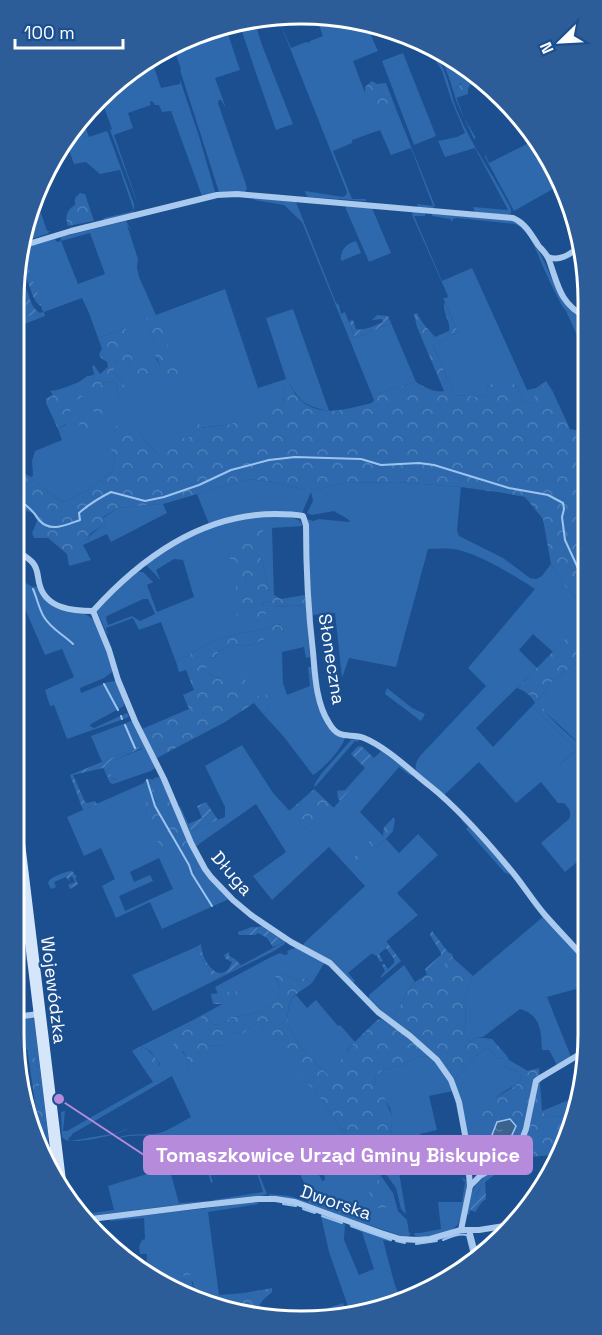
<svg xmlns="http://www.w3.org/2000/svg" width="602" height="1335" font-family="'Space Grotesk',sans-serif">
<defs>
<pattern id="forest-crowns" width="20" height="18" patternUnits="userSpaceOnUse" patternTransform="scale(1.5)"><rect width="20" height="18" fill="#2e69ad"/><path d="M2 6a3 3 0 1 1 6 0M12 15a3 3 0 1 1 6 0" fill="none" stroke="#4d80b9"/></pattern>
<pattern id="garden-furrows" width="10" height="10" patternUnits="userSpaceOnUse" patternTransform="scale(1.5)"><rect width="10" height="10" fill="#2e69ad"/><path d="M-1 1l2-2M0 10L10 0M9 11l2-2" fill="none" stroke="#4d80b9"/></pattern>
<pattern id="water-ripples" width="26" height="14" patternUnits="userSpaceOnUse" patternTransform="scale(1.5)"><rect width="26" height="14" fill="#3c6290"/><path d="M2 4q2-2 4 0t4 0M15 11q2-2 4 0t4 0" fill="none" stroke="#597aa1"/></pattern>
</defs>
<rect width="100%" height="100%" fill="#1b4f8f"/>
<!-- green -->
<g fill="#2e69ad" fill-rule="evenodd">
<path d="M316,17L367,27L378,51L353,61L365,93L386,113L396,109L435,206L433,208L418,207L417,204L433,206L411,148L391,155L380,130L352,140V143L333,151L352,199H366V201L308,197L306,195L305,191L343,197L346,195L347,192L278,18L291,48L306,42L309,43L310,41L323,36Z"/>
<path d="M255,23L262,45L293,124L276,130L258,79L240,26Z"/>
<path d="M226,28L240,70L215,78L226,108L221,100H219L218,103L245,182L247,188L245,192H219L180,70L181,69L174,49L177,45L191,36L197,37L202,33Z"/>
<path d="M426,44C442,54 449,85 454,102C467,140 493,173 511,209V213L508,215L475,212L473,207L508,210L475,148L445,157L438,141L457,137L465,133L451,99L442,71Z"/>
<path d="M403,53L436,136L414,145L382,61Z"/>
<path d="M439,55L453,65L456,64L454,60L465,67L461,72V82L454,91L464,118L476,138L474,139C468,126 461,113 456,100C451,84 447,69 439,55Z"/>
<path d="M152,61L161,88L180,84V80L199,136L215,192L214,193L202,196L171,111L162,112L159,105H155L152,101L150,102L151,105L128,113L133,128L114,135L140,210L110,130L112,129L100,96Z"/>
<path d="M521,118L529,126L561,181L559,183L560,185L514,211L485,157L487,152L486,156L489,163L531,142Z"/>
<path d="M83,120L89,137L107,131L108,133L134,204V213L104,220L103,218H104L134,211L120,170L100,174L86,162L74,164L67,144Z"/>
<path d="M35,195L47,231H50L47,234L25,241Z"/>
<path d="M255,198L296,202L336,303L339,305L341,314L345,312L355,338L391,323L416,382L372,395L302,222L284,205L254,200Z"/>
<path d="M346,206L372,208L391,253L369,262L346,209Z"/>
<path d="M413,211L425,213V216H414L442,281L472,268L527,390L536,388L546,381L552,390L543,387L533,404L523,400L514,383L489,385L485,396L481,397L454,395L433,345L458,332L443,298H447L448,296L412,215Z"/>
<path d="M432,214L513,220C535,230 545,267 556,287C559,293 565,300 570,306C575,313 578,319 586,322V355L566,311L562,306C556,294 550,283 545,271C537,255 532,232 515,224L457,218L453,219L452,222L450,219L432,216Z"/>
<path d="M126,221L132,231L127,225L138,259L137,268L139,277L156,315L225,289L258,388L286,379L266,318L293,309L329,411C307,407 300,402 289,383L285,386L283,405L267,414L241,423L200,428L192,436L184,438L157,454L135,428L134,415L116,437L103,444L115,452L113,471L85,492L63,502L37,484L31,477L33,475L32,461L35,451L62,440L58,429L65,425L71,401L80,392L78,387L54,396L50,391C58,391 82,382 87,376H90L94,374L95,377L92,380L104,387L101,384L113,381L116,384L119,398L124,385L114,372V362L116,361L126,369L132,362V355L126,350L125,328L98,338L89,313L82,298L44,312L45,316L22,325L21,327L17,319L43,312L23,252L24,248L55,239L57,242L61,241V237ZM90,233L105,274L78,284L61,241ZM149,329L178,381L170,377L156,359L155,342Z"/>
<path d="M249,479L273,482L311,491L343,483L396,482L461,487L457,530L459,536L503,558L530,578L536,579L542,576L551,564L564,585L587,608V617L553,652L533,634L519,650L537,668L476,728L493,747L532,706L577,750L559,765L588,749V853L565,872L541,843L569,819C572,811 569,809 564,803H558L541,782L516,803L479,762L444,795L417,773C414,767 416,762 420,756L486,686L468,668L535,589C515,576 475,551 452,549C444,548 436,549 428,549L396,667L349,658L342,678L335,613L313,615V619H311L307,519L313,521L319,519L349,522L350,521C345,516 339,515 334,511L312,515L307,513L313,501L311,492L302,513L274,512L209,524L197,494Z"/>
<path d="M163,504L167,513L111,542L107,534L83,545L91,560L69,566L67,554H76C85,540 90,534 105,524L103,518L118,508Z"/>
<path d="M279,517C288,517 299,516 303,526L272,528L274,596L269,592L262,560L254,550L258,540L251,529L240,539L238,569L246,575L245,581L262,606L264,602L270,601L273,607L306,605L310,657L306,658L304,647L282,652L283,683L287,695L310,686L308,667H312L317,696L336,735L345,738C342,749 323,769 313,775L284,737L264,715L270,707L253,699L222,679L206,673L204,669L210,658L215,657L218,652L236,644C247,649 256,643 265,639L281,651L284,628L278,624C260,632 240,632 222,638C206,644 191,654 176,662L161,622L139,630L133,618L106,628L108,634H107L96,610L136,572H143L153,582L147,585L157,612L194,597L183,560L174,559L156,570L160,579H159L155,574L146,565C175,544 210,523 246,518C257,517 268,517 279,517ZM143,599H148L149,601L155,614L140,621L132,616L108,625L106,618L107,616Z"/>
<path d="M14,576L31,586L38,587C40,591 43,595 47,598C60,610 87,608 98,625L112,668V672L104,678L80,688L81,693L108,682L116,681L124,702V706L91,724L90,726L94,728L127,713L129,716L127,718L67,739L54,705L50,706L45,690L74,677L62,649L45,655L25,609L14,617Z"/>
<path d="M587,655L588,742L582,746L543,710L538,701L549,684Z"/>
<path d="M387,688L412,708L425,714L421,721L385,694Z"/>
<path d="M131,721L135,724L155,765V768L151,771L113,784L110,783L103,768L112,781L116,780L112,778L105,764L142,749L141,746L102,762L91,736Z"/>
<path d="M358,738V742L355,741L315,787L314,785L321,774L351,740Z"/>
<path d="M242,745L273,793L310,833L337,804L381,751L412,774L411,776L399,767L360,812L383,836L370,853L386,839L399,853L418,834L438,855L397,893L418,915L348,973L355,981L353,983L333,962L303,946L304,943L365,886L329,847L272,900L253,876L286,852L256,804L199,844V845L195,846L179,809L180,806L191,830L225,817V807L205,766Z"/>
<path d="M159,777L162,780L176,811L166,804L162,805C151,799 152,794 151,782L145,784L146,787L138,796L145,797L147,815L153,823L190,844L229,899L162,929L150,902L116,918L102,886L115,879L101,848L84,856L67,817L144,783L145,781L150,779L153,780L154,778ZM159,858L173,889L125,911L119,896L153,881L150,875L134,882L130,872Z"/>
<path d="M463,819L510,872L508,875L507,873H505L466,829L468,827L461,820Z"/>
<path d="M17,890L27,960L23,961L22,959L14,961V915L17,914L14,891Z"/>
<path d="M544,916L588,965V987L587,986L547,997L571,1057L557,1065L549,1050H542C541,1031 541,1015 520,1009L483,1037H476L470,1042L466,1037L465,997L473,976Z"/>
<path d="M261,926L265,927L285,940V944L272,952L153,1011L132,975L196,947L214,980L284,942L264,928H255Z"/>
<path d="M297,947L325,962L312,983L305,978L294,980L282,973L275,977L280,988V995C277,998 274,1003 270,1006C260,1013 243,1017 231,1017L228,1021L214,1025L205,1014L201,1025H197L193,1020L237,996L238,993L236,991L218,994L215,987L271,957L280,953L285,955L288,954L287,951Z"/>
<path d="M404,965L415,982L412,984L392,1020L369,999V995Z"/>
<path d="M296,995L307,1008L316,1000L338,1026L340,1025L355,1042L347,1050L339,1075H329C312,1061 281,1032 289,1007C291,1001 291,999 296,995Z"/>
<path d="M29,1017L34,1019L48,1134L49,1162L48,1159L46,1135L34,1048L16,1051L14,1034V1018Z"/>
<path d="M259,1021L267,1036L316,1092L355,1148L370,1152L379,1150L393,1161L397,1160L406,1214L401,1209L396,1188L381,1167L377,1169L374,1162L371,1161L367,1164L365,1170L381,1185L379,1181L381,1176L393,1193L398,1211L407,1220L409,1233H411L408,1237H404L292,1199L268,1196L270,1194L290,1196L308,1202L311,1197L283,1139L251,1154L267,1194L262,1196L214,1202L213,1200L263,1192L255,1166L245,1171L243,1168L228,1173L225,1168L210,1173L213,1182L211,1183L203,1156L173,1166L158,1135L129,1136L116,1139C127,1132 146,1136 159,1133C170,1130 181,1122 191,1117L172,1076L72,1134V1135L68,1139L70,1141L117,1133L129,1128C121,1135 76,1144 66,1140C64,1139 63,1138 62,1137L61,1112L65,1111L63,1131H67L153,1082L163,1078L156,1077L160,1064L150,1051L141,1046L173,1030L175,1040L180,1054L182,1051L187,1058L189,1073L203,1060L206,1046L220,1045L224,1047L229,1037L237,1031L241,1035ZM304,1136L325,1177V1180L322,1181L301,1138ZM243,1143L246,1154L210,1165L207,1154Z"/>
<path d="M487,1047L498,1059L507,1056L509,1060L504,1066L520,1073L521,1080C515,1086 512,1087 505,1091C473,1112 476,1133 480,1167L484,1170C480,1172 476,1176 471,1172L454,1079L478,1054Z"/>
<path d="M427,1056C433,1058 434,1060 438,1065C461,1093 464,1138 466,1174L464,1175L461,1173L464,1170C467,1144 458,1116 453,1091L429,1096L437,1130L420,1134L422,1145L395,1147L390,1134L392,1125V1116L390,1108L375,1084L376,1076L383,1070L402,1065L418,1057Z"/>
<path d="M576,1097L572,1120L570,1117L559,1116L549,1117L542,1111Z"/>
<path d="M522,1159C493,1176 477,1180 469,1215H468L466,1212C469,1202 470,1192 476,1185C484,1175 509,1160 522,1159Z"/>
<path d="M169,1167L179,1203L208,1201L81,1217L80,1215L114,1210L108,1186Z"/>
<path d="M461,1178L465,1179L467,1185C465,1196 463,1215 458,1224C452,1234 427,1237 416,1238L414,1233H420L441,1229L438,1202H462L465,1182Z"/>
<path d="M257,1201L259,1204L208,1212L219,1295L217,1298L218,1306L195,1297L193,1282L184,1273L185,1282L184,1287C173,1287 166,1280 156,1275L149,1276L146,1274L147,1254H140L139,1246L142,1240L145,1239L144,1218L110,1221L111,1219L208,1208Z"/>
<path d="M323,1215L345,1224L344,1240L359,1275L374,1269L362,1232L350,1227L349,1225L392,1239V1242L383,1240L394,1282L400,1298L351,1315L329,1252L321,1216Z"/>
<path d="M343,1303L348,1316L339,1319L310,1318L309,1314Z"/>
</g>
<!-- forest -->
<g fill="url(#forest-crowns)">
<path d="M465,67L472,83L468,88V94L456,98L454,91L461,83V79L458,78Z"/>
<path d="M372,81L377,84L386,83L396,109L386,113L384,120L380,121L376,119L369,97L365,94V87Z"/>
<path d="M80,193L85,194L94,221L68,226C65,218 66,210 75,205V198Z"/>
<path d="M356,241L361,253L341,261C340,250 346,244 356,241Z"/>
<path d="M445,303L458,332L433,345L454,395L481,397L485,396L489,385L508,378L514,383L523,400L533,404L535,394L543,386L552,390L570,429L579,431L587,422C587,431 584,456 587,462V515L577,535L587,556V608L564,585L551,564L543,519L525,497L504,493L461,487L396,482L343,483L311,491L273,482L249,479L163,504L118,508L103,517L105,524L91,533L76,555L67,554L48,538H34L32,533L37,521L33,513L14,507V468L31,477L37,484L63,502L85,492L113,471L115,453L102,443L115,437L112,429L135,415V428L157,454L168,437L177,434L184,438L192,436L187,425L191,417H196L201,428C230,425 257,420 283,405L285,386L288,382C291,386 293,391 296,395C316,420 346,409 372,403L374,400L372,395L416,382C424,387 434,393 444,391L417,327L414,314L417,313L422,322L435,337L449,331C451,322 443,314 444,304Z"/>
<path d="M156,315L181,378L178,381H172L170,377L165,378L160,372V364L151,348L155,342L149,329L142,328L139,322Z"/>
<path d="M125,328L134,344L132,346L126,345V350L132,355V362L126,369L119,368L117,361L114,362V372L124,385L126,395L123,399L119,398L116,384L113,381L101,384L104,387H113V393L100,397H94L89,388L92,380L95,377L92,366L94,365L100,374L108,367L107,362L101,358L99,354L102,349L98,338Z"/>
<path d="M146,361C152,366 156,369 156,377C150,382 142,381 135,384L129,381C132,372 137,365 146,361Z"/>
<path d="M78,386L82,388L80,393L83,398L71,401C70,415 71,422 58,429L46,403V399C54,393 68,390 78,386Z"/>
<path d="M98,407L103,410L101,417L97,420L99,425L96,432L90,434L85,430L82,431L79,424L82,418L91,420L95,416L93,409Z"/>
<path d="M258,527L263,530C262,537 257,542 255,550L262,560L269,592L281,599L305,595L306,605L272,607L270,601L264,602L262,605L266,608V613L263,621L249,625L245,621L237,618L234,588L239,583L245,581L246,576H242L238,569L232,570L227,539L234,536L240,538L251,529Z"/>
<path d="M587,617V655L549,684L538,701C548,718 566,733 582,746L588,742V749L583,753H580C576,759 568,769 559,769L558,766L577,750L532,706L535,703C531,695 525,691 517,688Z"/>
<path d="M277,624L284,628L282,652L265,639C256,643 247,649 236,644L218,652L215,657L210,658L208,666L204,669L206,673L222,679L242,670L253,699L258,696L267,695L269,698L270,707L264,715L254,703L225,722L157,758L142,729L189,709L183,695L194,690L186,670L179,672L176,662C191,654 206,644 222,638C240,632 260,632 277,624Z"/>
<path d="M151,782L154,791L152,796L155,801L160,800L162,805L170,802L173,805L190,844L162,857L153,823L147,826H141L142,823L141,820L142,815H147L145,798L138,796L139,791L146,787L144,783L146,784Z"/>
<path d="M314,789L334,808L310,833L289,811Z"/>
<path d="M393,818L395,819L393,831L386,839L370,853L355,864L353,858L374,837L383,836L384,827Z"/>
<path d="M453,958L473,976L465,997L466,1037L470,1042L476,1037L492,1039L507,1056L498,1059L487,1047L478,1054L454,1079L439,1059L427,1056L418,1057L402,1065L383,1070L376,1076L375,1084L385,1099L392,1116V1125L390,1134L395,1147L397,1160L393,1161L379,1150C368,1153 365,1149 355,1148L316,1092L291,1067L267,1036L259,1021L241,1035L237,1031C230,1035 229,1038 227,1046L224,1047L219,1045L207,1046L210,1053L203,1060L204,1069L197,1073H189L187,1058L183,1051L180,1055L182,1062H175L173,1030L193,1020L197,1025H200L201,1018L205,1014L214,1025L219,1024L221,1020L227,1021L231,1017C243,1017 260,1013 270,1006C273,1003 277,998 280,995V988L275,976L282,973L294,980L305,978L312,983C306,988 298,992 293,997C291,1000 290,1003 289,1006C281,1032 311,1060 329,1075H338C335,1056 365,1033 377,1020L381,1019L397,1030L392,1020L412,984Z"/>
<path d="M237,991L238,993L237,996L223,1004H213L211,994Z"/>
<path d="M141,1046C150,1051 159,1059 161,1070L157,1076L164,1078L153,1082L132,1051Z"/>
<path d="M34,1047L46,1135L48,1159L35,1138L39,1130L27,1048Z"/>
<path d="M509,1060L528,1071L539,1068L542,1111L549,1117L559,1116L570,1117L572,1120L567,1144L560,1154C534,1157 508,1158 484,1170L480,1167C476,1145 472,1114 493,1100C502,1093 513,1089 521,1080L520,1073L504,1066Z"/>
<path d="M371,1161L374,1162L381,1176L379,1181C381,1184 383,1185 385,1187C390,1192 390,1199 388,1205L384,1209L377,1208C370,1195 357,1172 371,1161Z"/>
<path d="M186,1272L190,1274L195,1297L158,1283L149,1276L156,1275C166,1280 173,1287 184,1287L185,1282L183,1273Z"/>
<path d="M272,1288V1292L263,1300L254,1313L247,1316L218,1306L217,1298L219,1295L244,1293Z"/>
</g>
<!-- garden -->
<g fill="url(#garden-furrows)">
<path d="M24,251L25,257L42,307C29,299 31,279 20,269Z"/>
<path d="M19,275C21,281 26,287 28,293C31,302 32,308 40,313L22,318L15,294Z"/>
<path d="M377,315L388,316L391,323L355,338L349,321L353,320L356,329C364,331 374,326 383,322L382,319L372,320Z"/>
<path d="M141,746L142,748L106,764L112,778L116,781C107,782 108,772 103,768L73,775L85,802L87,803L95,801L97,804L83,810L70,775Z"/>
<path d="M361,746C366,749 369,754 374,758L378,754L379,755L340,801L338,798L337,791L345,790L365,768L351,754L357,747Z"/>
<path d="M206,802L218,820L191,830L188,824L202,818L197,806Z"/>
<path d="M72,871L77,877L75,878L78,884L70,889L68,885L75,882L72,876L69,878L70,882L66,877L54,882L56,887L51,889L48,883C52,876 64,872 72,871Z"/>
<path d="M252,927L264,928L284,942L273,947L267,938L258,933L255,935H239L238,932Z"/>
<path d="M432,931L448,952L452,954L453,958L427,975L425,969L441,955V953L430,935Z"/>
<path d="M386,941L401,961L381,978V976L385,971L382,964H384L388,969L394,963V959L386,948L379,954L383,961L380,962L377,956L371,953Z"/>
<path d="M201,944C201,962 222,988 232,962L226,959L224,955L229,952V956L235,959L241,965L214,980L196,947Z"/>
<path d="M485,1181L486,1199L482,1202L475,1212L470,1210L473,1200Z"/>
</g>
<!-- water -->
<path fill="url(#water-ripples)" stroke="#9cc4f0" stroke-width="1.5" d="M510,1119L516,1126L506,1148L500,1149L492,1135L497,1122Z"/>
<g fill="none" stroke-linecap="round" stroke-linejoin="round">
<!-- stream -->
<g stroke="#9cc4f0" stroke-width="2">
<path d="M14,497C20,501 28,506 33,512C35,514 37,517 39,520C50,533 66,525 80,520L79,513C87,506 101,497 111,492L145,501L164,497L199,485L231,470L269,460L295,457L361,459L381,465L419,463L434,465L509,488L548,495L563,503L564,509L562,517L565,540L583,579L587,584"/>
<path d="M33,589C37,598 39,609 44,617C51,629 63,634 73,644"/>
<path d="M104,684L118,710"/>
<path d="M121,716L122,719"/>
<path d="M125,725L135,748"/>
<path d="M147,780L155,806L189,865L192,874L212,906"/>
<path d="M283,1204L296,1206"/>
<path d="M303,1209L315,1213"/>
<path d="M322,1216L342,1223"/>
<path d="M351,1226L391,1240"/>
<path d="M443,1240C450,1237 459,1233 467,1235L473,1259"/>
<path d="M396,1241L405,1243"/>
<path d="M416,1244L437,1241"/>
</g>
<!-- street -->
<g stroke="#a9c9ee" stroke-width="6">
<path d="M25,245L71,231L217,195L237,194L513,218C525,223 531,234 538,245C542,250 547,254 549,260C558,285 560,304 586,317"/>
<path d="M548,257C561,262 571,253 581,246"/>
<path d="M14,549C20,553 28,557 33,563C39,570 37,578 40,586C47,609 74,611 93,611"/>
<path d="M93,611C140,559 202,514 275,514C284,514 294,514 303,516L306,525C306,568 308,610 313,652C315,675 316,703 329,723C340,742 350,732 364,738C386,747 411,771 430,786C459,809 485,839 509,868C522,883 532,900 545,915C559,931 574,946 588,962"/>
<path d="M93,611L109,650L118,680L135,721L164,779L191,843L205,869L211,877L233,900L251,915L291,942L330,963L378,1012L410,1036L437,1060L451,1080L459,1102L466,1140L470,1186L461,1230"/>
<path d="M14,1017L39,1014"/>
<path d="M470,1186L480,1176L516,1155L526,1129L536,1081L540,1078L585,1051"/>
<path d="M83,1220L203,1205L257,1199H275L295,1202L381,1233L400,1239L418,1240L430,1239L461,1230H479L516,1224"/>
<path d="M469,1230L476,1257"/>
</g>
<!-- secondary -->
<path stroke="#d6e6fa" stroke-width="12" d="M14,802L60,1181"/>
</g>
<g text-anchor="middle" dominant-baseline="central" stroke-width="4.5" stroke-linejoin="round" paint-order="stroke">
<!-- street labels -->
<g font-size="18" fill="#fff" stroke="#1b4f8f">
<text transform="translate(332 659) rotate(81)">Słoneczna</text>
<text transform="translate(232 873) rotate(49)">Długa</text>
<text transform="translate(54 990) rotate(83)">Wojewódzka</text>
<text transform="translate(336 1202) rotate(19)">Dworska</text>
</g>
</g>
<!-- crop -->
<path d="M0 0H602V1335H0ZM301 24H301A277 277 0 0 1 578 301V1034A277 277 0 0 1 301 1311H301A277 277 0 0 1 24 1034V301A277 277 0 0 1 301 24Z" fill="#2d5d98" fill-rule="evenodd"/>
<path fill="none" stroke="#fff" stroke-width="3" d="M301 24H301A277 277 0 0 1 578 301V1034A277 277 0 0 1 301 1311H301A277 277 0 0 1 24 1034V301A277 277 0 0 1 301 24Z"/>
<!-- callouts -->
<path fill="none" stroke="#b68bdc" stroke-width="2" d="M59 1099L144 1155"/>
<circle fill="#b68bdc" stroke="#1b4f8f" stroke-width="2" cx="59" cy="1099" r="6"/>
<rect fill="#b68bdc" stroke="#b68bdc" stroke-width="2" x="144" y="1136" width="388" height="38" rx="6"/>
<g font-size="20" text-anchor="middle" font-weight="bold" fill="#fff">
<text x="338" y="1162">Tomaszkowice Urząd Gminy Biskupice</text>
</g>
<!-- north arrow -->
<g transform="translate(560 42) rotate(246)" stroke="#1b4f8f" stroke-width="4.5" paint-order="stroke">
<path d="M0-4.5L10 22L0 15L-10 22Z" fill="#ffffff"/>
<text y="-9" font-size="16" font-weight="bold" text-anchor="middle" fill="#ffffff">N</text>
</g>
<!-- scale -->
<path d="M15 39v9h108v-9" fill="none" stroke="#ffffff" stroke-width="3"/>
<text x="24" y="39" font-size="18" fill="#ffffff" stroke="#1b4f8f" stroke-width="4.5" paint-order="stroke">100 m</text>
</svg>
